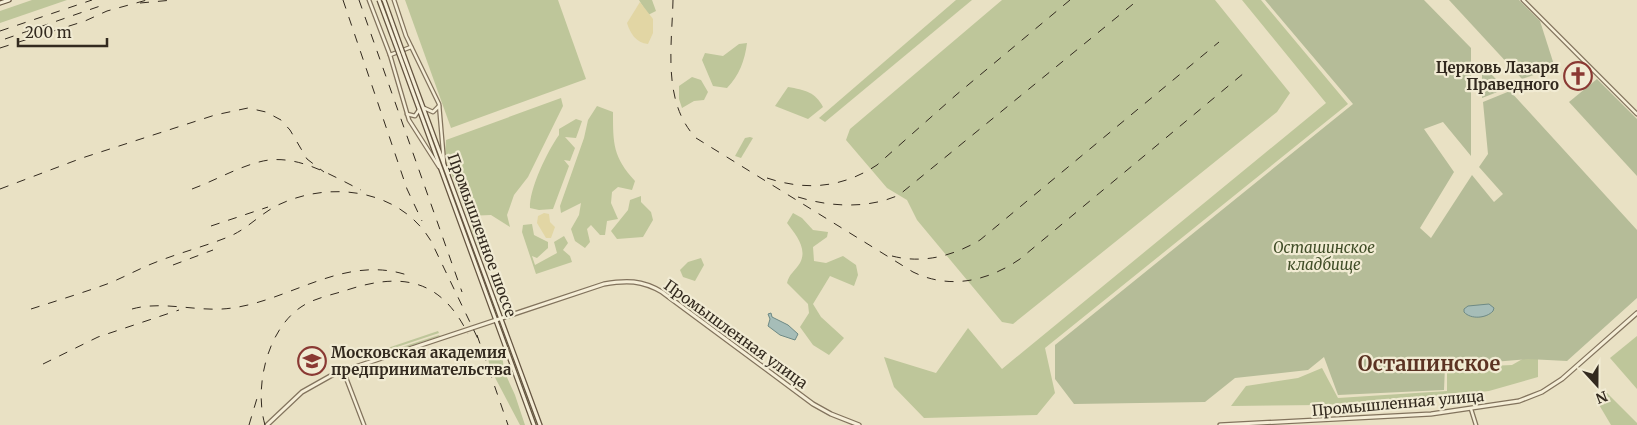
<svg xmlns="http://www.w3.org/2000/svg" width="1637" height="425" font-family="Merriweather,serif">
<rect width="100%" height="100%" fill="#e9e1c4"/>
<!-- green -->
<g fill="#bec69a">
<path d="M32,0H67L0,23V11Z"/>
<path d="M405,0H558L586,79L451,128Z"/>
<path d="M639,0H652L656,11L648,15Z"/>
<path d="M956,0H972L825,122L819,118Z"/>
<path d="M1002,0H1215L1290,93L1277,112L1013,324L1002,322L917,220L907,200L887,188L846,140L850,129Z"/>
<path d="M1242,0H1261L1348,104L1045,348L1055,393L1037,415L924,418L894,387L884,357L936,373L968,328L1002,369L1326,103Z"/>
<path d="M747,43C745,60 739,76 727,88L713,86L702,60L705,53L723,56L739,44Z"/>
<path d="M692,77L701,80L708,92L704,100L694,101L682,108L679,99V86Z"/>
<path d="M788,87C805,90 815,92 823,107L808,119L775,106Z"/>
<path d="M561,98L563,106L528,177L514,195L507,215L510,227L491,215L467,216L445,156L446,140Z"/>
<path d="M597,106L613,112C613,144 613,157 635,181L632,190L618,187L612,192L611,203L618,219L607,221L605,235H600L591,225L587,229L590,242L585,248L575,241L571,229L579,215L581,203L561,213L560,206L584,138L588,120Z"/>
<path d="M421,107L427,122L494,312L425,123Z"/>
<path d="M576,119L582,121L576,138L565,137L575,148L570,161L564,160L569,166L553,209L539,210L530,208C529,189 548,150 559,135V129Z"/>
<path d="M750,137L753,138L741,158L735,156L745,138Z"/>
<path d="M641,196V202L651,212L653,220L643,237L617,239L611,231L628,210L630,200Z"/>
<path d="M793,213L802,218L813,230L828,232L827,237L813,247L814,261L826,263L843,256L856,265L858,275L854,286L830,276L813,304L821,317L844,338L829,355L813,345L800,327L809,313L808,304L787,283C789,274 795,271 800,263C808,248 795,234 787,223Z"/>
<path d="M532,224L534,235L548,242V248L537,258L532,256L535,265L557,253L554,242L564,236L568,243L563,250L570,256L572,262L536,274L522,232L523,225Z"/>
<path d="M470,226H476L488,249L482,258Z"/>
<path d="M701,258L704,265L695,281L683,277L680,270L688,262Z"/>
<path d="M499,325L501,327L538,425H535Z"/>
<path d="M438,331L439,333L364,358V356Z"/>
<path d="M439,335L440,336L365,361V359Z"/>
<path d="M1637,336V389L1610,358Z"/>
<path d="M1538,350V377L1489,391L1418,399L1322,405L1231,406L1246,386L1298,378L1322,368L1338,398L1447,391V368L1512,365Z"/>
<path d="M502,353L504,371L515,395L525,425H520L490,368L488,358Z"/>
<path d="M1607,393L1637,423V425H1611L1595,398Z"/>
</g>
<!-- sand -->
<g fill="#e2d6a4">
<path d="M640,2L653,19V33L648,44C636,43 630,33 627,23Z"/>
<path d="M544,213L549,214L550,222L555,227L551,238H546L537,223L538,216Z"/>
</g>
<!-- cemetery -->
<g fill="#b5bc98">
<path d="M1265,0H1424L1471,48V156L1443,122L1424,129L1454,172L1420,228L1431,238L1472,175L1494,202L1503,194L1479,167L1488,154L1483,102L1510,91L1637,230V298L1567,361L1528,359L1445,366L1444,390L1338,395L1324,357L1308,370L1235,378L1205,402L1074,404L1055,379V345L1353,104Z"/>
<path d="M1449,0H1519L1540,21L1555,68L1522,79Z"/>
<path d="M1482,64L1505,89L1482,98Z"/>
<path d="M1597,79L1637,119V176L1569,102Z"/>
</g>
<!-- water -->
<g fill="#a6bdb8" stroke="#6e8a85">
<path d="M1489,304L1494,308L1493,311C1487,318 1471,320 1464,312V309L1468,306Z"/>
<path d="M771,313L772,317L788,325L798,334L795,340L780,335L768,326L770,319L768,314Z"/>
</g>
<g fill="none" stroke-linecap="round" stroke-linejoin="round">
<defs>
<g id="minor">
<path d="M369,0L390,55L409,120L439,167"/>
<path d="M394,0L406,36L439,104L444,163"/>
<path d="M1523,0L1637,114"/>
<path d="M390,55L411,47"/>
<path d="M424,108L433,112L439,106"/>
<path d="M407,114L415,116L419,110"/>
<path d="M343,370L364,425"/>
<path d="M1471,409L1476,425"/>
</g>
<g id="tertiary">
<path d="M267,425L302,392L334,374L604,284C626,280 642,280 662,292L813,404L831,414L859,425"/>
<path d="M1220,425L1431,414L1519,401L1542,392L1562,379L1637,313"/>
</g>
<g id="secondary">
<path d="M0,3L9,0"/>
<path d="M403,53L540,425"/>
<path d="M399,54L534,425"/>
</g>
</defs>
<!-- minor casing -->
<use href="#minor" stroke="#82735d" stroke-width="5"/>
<!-- tertiary casing -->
<use href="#tertiary" stroke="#82735d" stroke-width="5.5"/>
<!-- secondary casing -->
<use href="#secondary" stroke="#645440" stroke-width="5.5"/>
<!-- minor -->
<use href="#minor" stroke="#f5eed7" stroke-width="2.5"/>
<!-- tertiary -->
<use href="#tertiary" stroke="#f5eed7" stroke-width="3"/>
<!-- secondary -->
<use href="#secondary" stroke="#f5eed7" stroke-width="3"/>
<!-- rail -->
<g stroke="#332a1f" stroke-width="1" stroke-dasharray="9 9" stroke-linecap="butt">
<path d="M343,0L407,189L422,221"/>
<path d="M359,0L462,292"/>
<path d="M673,0C672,46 662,102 696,138L913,272C950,290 988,281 1020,259L1244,73"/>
<path d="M140,3L173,0"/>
<path d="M0,31L92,0"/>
<path d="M5,39L106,4"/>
<path d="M0,48L85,21L107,11L147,0"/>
<path d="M767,178C806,191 842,188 877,165L956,95L1070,0"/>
<path d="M0,189L82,158L215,115L248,108L266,112L281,120L290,130L307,159L324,172"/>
<path d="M192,189C214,181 236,168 259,162C295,152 330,175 361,190"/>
<path d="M798,197C830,207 868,209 899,195L1138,0"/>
<path d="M211,226L268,207"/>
<path d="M892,256C923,264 953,256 980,240L1219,42"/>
<path d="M173,265L213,250"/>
<path d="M31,309C56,301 82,293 107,284C125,277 142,267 159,261C182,252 206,246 228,237C246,230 259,215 276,206C328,180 399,188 431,241L479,341"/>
<path d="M132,309C164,300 199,313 232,308C292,300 346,253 410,276"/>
<path d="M477,335L508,425"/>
<path d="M43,364L98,337L179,310"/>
<path d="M249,425L258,395"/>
<path d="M265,425C254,387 267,330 301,307C314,298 332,295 347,290C402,272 441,279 468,334"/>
</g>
<defs>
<g id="secondary-bridge">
<path d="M379,0L399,54"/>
<path d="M384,0L403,53"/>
</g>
</defs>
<!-- secondary-bridge casing -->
<use href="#secondary-bridge" stroke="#645440" stroke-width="5.5" stroke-linecap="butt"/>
<!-- secondary-bridge -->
<use href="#secondary-bridge" stroke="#f5eed7" stroke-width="3"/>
</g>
<!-- icons -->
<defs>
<symbol id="church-ring" viewBox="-11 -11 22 22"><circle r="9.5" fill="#f1ebd3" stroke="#8a3933" stroke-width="1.5"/><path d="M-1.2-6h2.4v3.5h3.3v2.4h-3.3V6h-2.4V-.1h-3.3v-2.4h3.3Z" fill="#8a3933"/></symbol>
<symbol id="university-ring" viewBox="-11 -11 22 22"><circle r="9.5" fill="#f1ebd3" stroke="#8a3933" stroke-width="1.5"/><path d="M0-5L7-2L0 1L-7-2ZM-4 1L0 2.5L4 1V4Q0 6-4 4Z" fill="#8a3933"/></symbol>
</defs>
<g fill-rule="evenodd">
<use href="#church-ring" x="1562" y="60" width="32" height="32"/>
<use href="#university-ring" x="296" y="345" width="32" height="32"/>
</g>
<g text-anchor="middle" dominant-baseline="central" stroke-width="4.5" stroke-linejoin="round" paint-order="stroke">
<!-- poi labels -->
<g font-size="15" font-weight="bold" fill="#332a1f" stroke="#f1ebd3" text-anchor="end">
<text x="1559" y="67">Церковь Лазаря<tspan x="1559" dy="17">Праведного</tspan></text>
<text x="331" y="352" text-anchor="start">Московская академия<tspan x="331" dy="17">предпринимательства</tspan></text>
</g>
<!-- street labels -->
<g font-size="15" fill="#332a1f" stroke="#f1ebd3">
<text transform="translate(482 235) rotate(70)">Промышленное шоссе</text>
<text transform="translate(736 334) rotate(36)">Промышленная улица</text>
<text transform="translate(1398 403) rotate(-5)">Промышленная улица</text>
</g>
<!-- park labels -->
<g font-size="15" font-style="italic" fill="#414e28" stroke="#f1ebd3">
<text x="1324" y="247">Осташинское<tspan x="1324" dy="17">кладбище</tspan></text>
</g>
<!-- district labels -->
<g font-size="20" font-weight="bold" fill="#5b3323" stroke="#f1ebd3">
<text x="1429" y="363">Осташинское</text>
</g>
</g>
<!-- north arrow -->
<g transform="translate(1597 385) rotate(159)" stroke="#f1ebd3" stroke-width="4" paint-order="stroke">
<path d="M0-4L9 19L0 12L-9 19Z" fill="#332a1f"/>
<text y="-8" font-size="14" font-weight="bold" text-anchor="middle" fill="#332a1f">N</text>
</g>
<!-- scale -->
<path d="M18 38v8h89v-8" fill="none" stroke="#332a1f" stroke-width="2.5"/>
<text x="25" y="38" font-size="15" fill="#332a1f" stroke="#f1ebd3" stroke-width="4" paint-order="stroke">200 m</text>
</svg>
